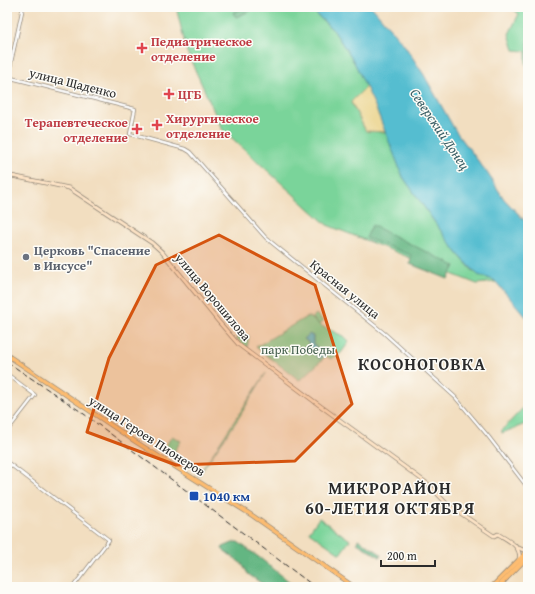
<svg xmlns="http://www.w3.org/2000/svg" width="535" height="594" font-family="'Gentium Book Plus',serif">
<rect width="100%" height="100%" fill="#fdfcf7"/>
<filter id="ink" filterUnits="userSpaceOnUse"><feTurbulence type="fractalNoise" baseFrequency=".025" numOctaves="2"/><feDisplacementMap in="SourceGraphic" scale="8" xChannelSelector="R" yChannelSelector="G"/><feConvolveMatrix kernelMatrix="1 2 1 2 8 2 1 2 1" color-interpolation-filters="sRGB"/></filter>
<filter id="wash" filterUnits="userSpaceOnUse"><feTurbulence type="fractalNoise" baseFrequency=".012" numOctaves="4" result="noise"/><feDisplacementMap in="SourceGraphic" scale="16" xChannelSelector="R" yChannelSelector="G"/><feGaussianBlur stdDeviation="0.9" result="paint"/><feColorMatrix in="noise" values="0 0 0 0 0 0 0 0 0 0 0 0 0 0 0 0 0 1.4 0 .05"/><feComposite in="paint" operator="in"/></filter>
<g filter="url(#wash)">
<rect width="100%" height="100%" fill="#f2dec0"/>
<!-- green -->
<g fill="#7ad49a" stroke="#528062">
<path d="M176,7H244L233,13L236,17L258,7H309L334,31L354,62L367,86L351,102L366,131L386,132L403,177L436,224L458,254L473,271L482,277L491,279L496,282L477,284L327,225L222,129L187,52Z"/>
<path d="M511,7H528V65H526V51L514,50L509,34L519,14Z"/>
<path d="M7,47L13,48L7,69Z"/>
<path d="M316,314L323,321L319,325L343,336L349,342L341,353L331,359L326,356L303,378L299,380L256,347L308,316L319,324L312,318Z"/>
<path d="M244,335L249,336L247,348L236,338Z"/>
<path d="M266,373L238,419L198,476Z"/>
<path d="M524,407L525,408L528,423L502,433V430Z"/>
<path d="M172,436L181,441L172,455L163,450Z"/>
<path d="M319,518L350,540L340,554L309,532Z"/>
</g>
<!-- forest -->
<g fill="#63b682" stroke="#477056">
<path d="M244,7H258L236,17L233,13Z"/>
<path d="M372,225L455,266L448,279L410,264L411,255L366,238Z"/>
<path d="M358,539L381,554L380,557L357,543Z"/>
<path d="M235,542H238L260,558L296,587H271L261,583L248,574L242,564L222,549L223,547Z"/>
</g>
<!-- sand -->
<path fill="#eeda9e" stroke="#8c8264" d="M367,86L386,132L366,131L351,102Z"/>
<!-- water -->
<g fill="#54bdd0" stroke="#40747e">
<path d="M309,7H372L405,46L424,75L455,130L488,174L504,199L528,224V319L496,282L494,280L478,275L458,254L436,224L403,177L375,106L354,62L334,31Z"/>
<path d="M309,334L313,336V344L320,350L324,355L320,359L309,350L310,347L307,341L305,340L304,339Z"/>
</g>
</g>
<g filter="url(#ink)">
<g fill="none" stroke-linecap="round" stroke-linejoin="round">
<defs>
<g id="tertiary">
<path d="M7,77L135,109L130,134L185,149L190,152L266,238L384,333L455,397L488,436L528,488"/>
<path d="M7,81L23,7"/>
<path d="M7,374L35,395L7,431"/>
<path d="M7,462L109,540L73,587"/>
</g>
<g id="secondary">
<path d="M7,175L69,188L152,243L162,252L218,321L239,345L315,402L428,484L447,504L491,534L494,536L498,534C507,540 522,546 519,559"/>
<path d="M519,548L523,550L528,549"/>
</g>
<path id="primary" d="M7,355L136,442L253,516L354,587"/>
<g id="trunk">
<path d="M492,587L528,551"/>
<path d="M498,587L528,556"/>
</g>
</defs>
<!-- tertiary casing -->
<use href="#tertiary" stroke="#8e8476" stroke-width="4"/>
<!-- secondary casing -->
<use href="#secondary" stroke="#8e8476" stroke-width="4.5"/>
<!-- primary casing -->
<use href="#primary" stroke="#8e8476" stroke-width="5"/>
<!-- trunk casing -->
<use href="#trunk" stroke="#8e8476" stroke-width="5.5"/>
<!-- tertiary -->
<use href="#tertiary" stroke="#fff" stroke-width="2.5"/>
<!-- secondary -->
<use href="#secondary" stroke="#fee4c6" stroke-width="3"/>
<!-- primary -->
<use href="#primary" stroke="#fdbc70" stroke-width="3.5"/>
<!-- trunk -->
<use href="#trunk" stroke="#fdbc70" stroke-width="4"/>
<!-- rail -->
<path stroke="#2b2b2b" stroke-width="1" stroke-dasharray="6 3" stroke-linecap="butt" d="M7,362L80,411L315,587"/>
</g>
</g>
<!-- marked area -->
<path fill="#d5540f" fill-opacity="0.2" stroke="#d5540f" stroke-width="3" stroke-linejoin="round" d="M219,235L315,285L352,404L295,461L176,465L87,432L109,358L156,265Z"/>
<!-- markers -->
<g fill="#e0444e" stroke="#fdfcf7" stroke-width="1.5">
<path d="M140 42h4v4h4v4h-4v4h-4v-4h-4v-4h4z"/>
<path d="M167 88h4v4h4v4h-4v4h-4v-4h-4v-4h4z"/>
<path d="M155 119h4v4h4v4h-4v4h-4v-4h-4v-4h4z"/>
<path d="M135 123h4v4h4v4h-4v4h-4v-4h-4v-4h4z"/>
</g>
<circle fill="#6b7280" stroke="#fdfcf7" stroke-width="1.5" cx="26" cy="257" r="4"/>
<rect fill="#1a4fb4" stroke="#fdfcf7" stroke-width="1.5" x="189" y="491" width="10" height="10" rx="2"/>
<g text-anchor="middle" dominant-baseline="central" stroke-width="3" stroke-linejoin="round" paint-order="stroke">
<!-- health labels -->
<g font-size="13" font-weight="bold" fill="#be3a42" stroke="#fdfcf7" text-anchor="start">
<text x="151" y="41">Педиатрическое<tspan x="151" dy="15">отделение</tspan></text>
<text x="178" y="94">ЦГБ</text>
<text x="166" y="118">Хирургическое<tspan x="166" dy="15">отделение</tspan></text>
<text x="128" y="122" text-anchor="end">Терапевтеческое<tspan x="128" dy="15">отделение</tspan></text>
</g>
<!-- street labels -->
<g font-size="13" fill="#2b2b2b" stroke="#fdfcf7">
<text transform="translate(73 83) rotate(14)">улица Щаденко</text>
<text transform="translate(345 289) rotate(39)">Красная улица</text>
<text transform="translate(213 297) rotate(50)">улица Ворошилова</text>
<text transform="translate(147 436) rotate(33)">улица Героев Пионеров</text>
</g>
<!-- worship labels -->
<g font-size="13" font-weight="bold" fill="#5b616d" stroke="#fdfcf7" text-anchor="start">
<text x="34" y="250">Церковь "Спасение<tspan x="34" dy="15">в Иисусе"</tspan></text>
</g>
<!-- park labels -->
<g font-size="13" fill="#435e4c" stroke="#fdfcf7">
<text x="298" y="349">парк Победы</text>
</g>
<!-- transit labels -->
<g font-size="13" font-weight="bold" fill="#164399" stroke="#fdfcf7" text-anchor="start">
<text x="203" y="496">1040 км</text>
</g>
<!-- water labels -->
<g font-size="14" font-style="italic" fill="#395e65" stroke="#fdfcf7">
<text transform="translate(440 129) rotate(56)">Северский Донец</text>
</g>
<!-- district labels -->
<g font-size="17" font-weight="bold" letter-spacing="1" fill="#2b2b2b" stroke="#fdfcf7">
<text x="422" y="363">КОСОНОГОВКА</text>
<text x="390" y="487">МИКРОРАЙОН<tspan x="390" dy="20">60-ЛЕТИЯ ОКТЯБРЯ</tspan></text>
</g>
</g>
<!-- margin -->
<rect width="535" height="594" fill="none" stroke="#fdfcf7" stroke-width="24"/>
<!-- scale -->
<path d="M381 560v6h54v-6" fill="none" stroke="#2b2b2b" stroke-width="2"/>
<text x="387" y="560" font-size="12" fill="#2b2b2b" stroke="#fdfcf7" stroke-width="3" paint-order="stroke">200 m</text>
</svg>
